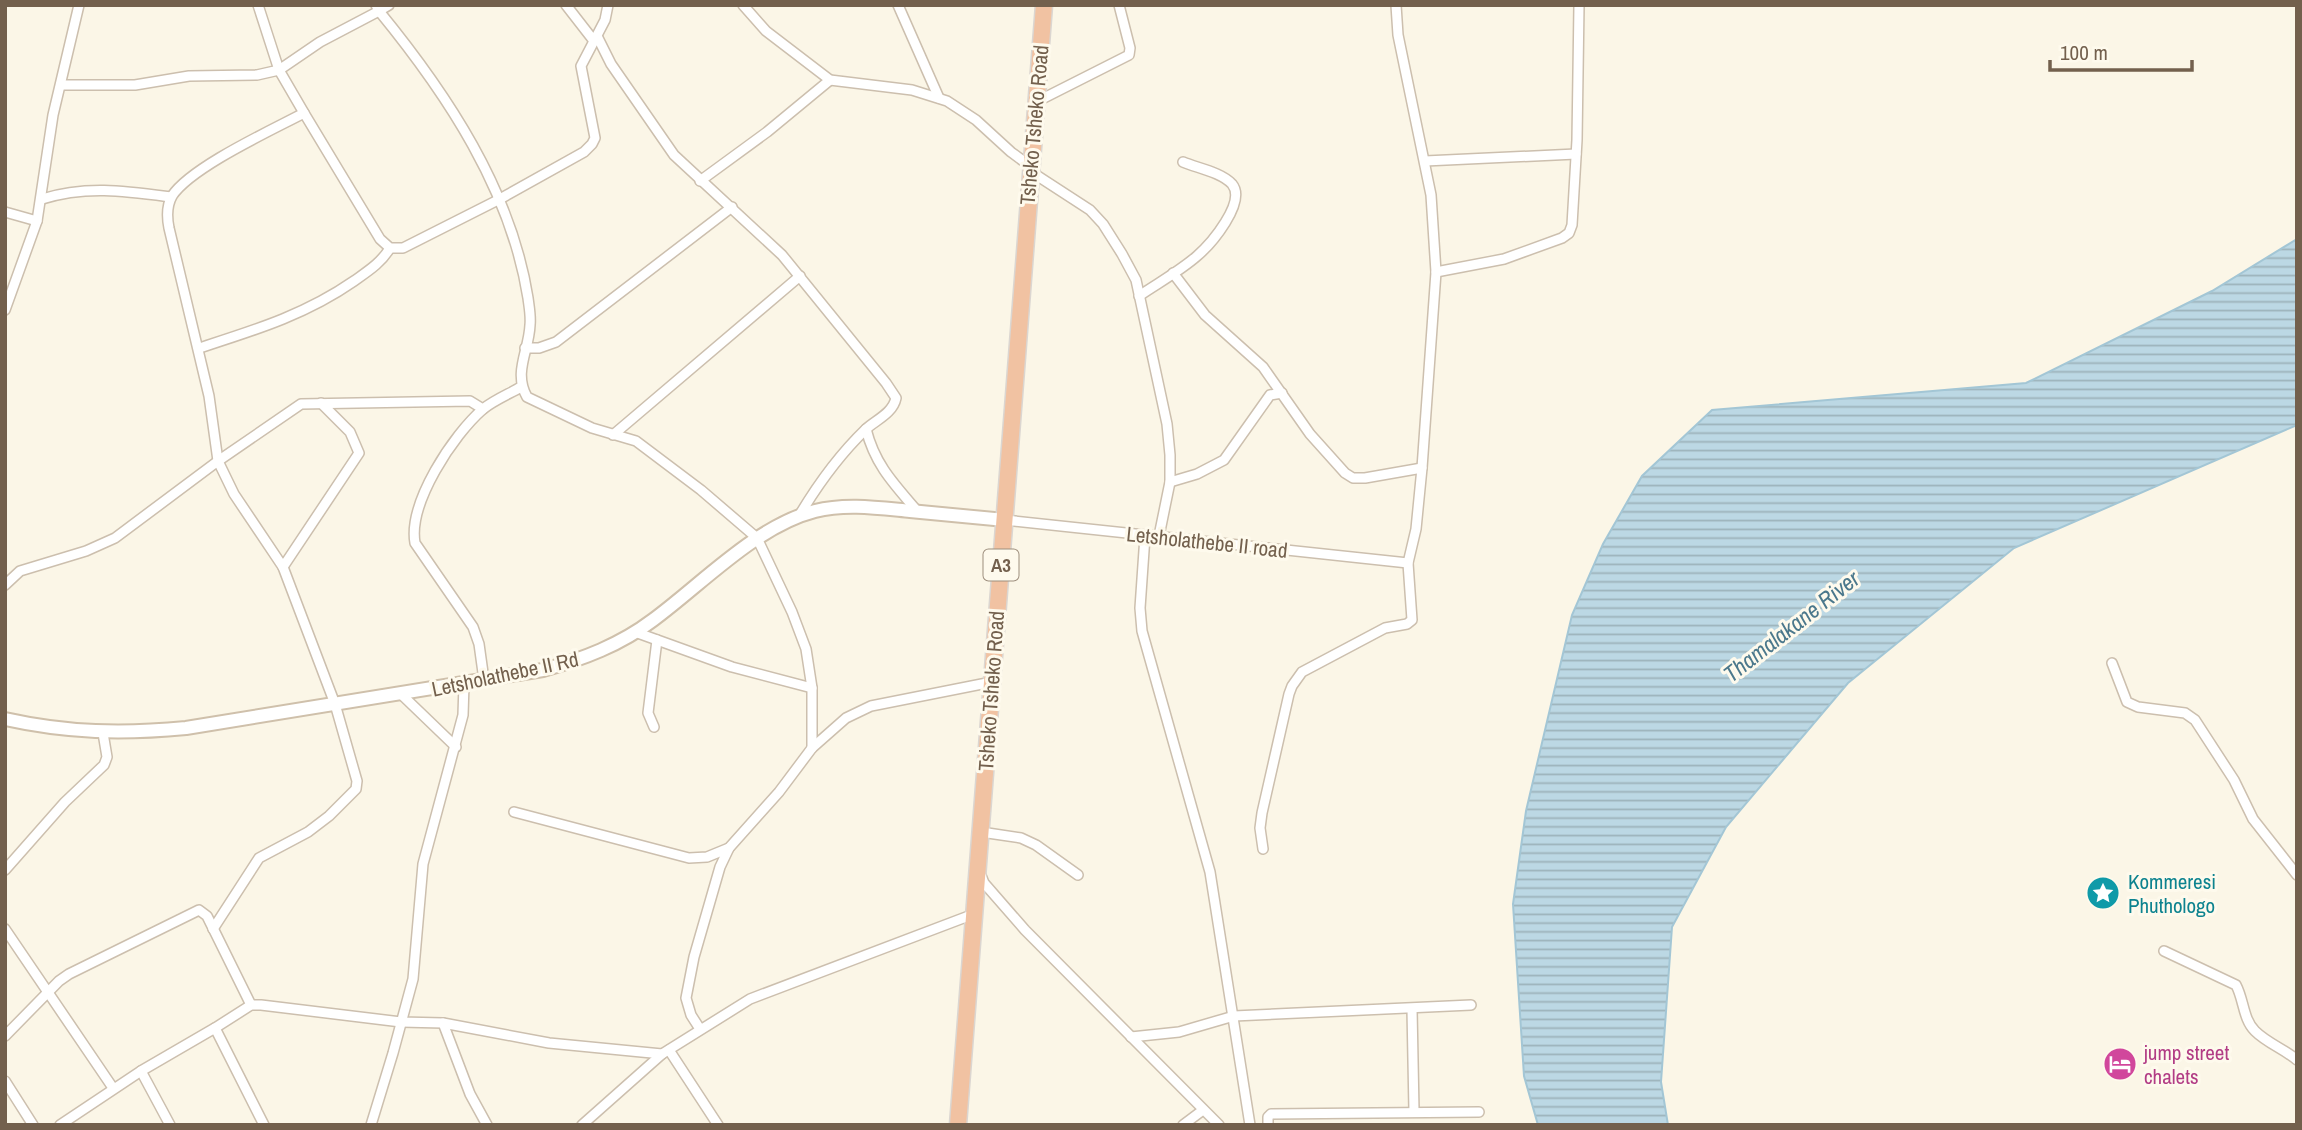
<svg xmlns="http://www.w3.org/2000/svg" width="2302" height="1130" font-family="'Archivo Narrow',sans-serif">
<defs>
<pattern id="water-rules" width="6" height="5" patternUnits="userSpaceOnUse" patternTransform="scale(1.75)"><rect width="6" height="5" fill="#bcd8e4"/><path d="M0 2.5h6" fill="none" stroke="#9db3bb"/></pattern>
</defs>
<rect width="100%" height="100%" fill="#fbf6e7"/>
<!-- water -->
<path fill="url(#water-rules)" stroke="#a3c6d5" stroke-width="2" d="M2297,239V425L2014,548L1848,683L1726,827L1672,927L1661,1082L1668,1125H1538L1524,1076L1513,904L1526,811L1572,615L1603,544L1642,476L1712,410L2026,383L2212,291Z"/>
<g fill="none" stroke-linecap="round" stroke-linejoin="round">
<defs>
<g id="street">
<path d="M376,5L379,11L389,5"/>
<path d="M566,5L594,41"/>
<path d="M743,5L766,31L830,80L912,90L947,101L976,120L1011,152L1030,166"/>
<path d="M898,5L939,98"/>
<path d="M597,36L611,64L674,155L782,255L886,383L896,398C893,413 876,420 866,429C839,455 818,484 799,516"/>
<path d="M61,85H135L189,76L257,75L279,70L258,5"/>
<path d="M1036,102L1129,55L1130,48L1119,5"/>
<path d="M304,113L279,70L320,42L379,11C447,94 511,190 528,298C529,306 531,316 530,325C529,351 513,372 527,397L592,428L636,441L701,490L757,538L792,612L806,649L812,688V748"/>
<path d="M1425,161L1576,154"/>
<path d="M1030,171L1090,210L1103,224L1122,254L1136,280L1167,424L1170,455V482L1159,536"/>
<path d="M700,181L767,132L830,80"/>
<path d="M42,199C86,185 126,191 171,197"/>
<path d="M5,212L37,221"/>
<path d="M1436,272L1504,259L1562,238L1569,233L1572,225L1577,140L1579,5"/>
<path d="M1173,273L1205,315L1263,367L1310,434L1345,473L1353,478H1365L1422,468"/>
<path d="M1139,296C1158,283 1180,271 1197,256C1211,244 1247,202 1232,184C1221,172 1197,168 1183,162"/>
<path d="M5,310L37,221L53,115L79,5"/>
<path d="M199,348C255,330 305,315 354,281C368,271 381,263 390,248"/>
<path d="M525,348H539L556,342L732,207"/>
<path d="M866,429C875,465 894,484 918,512"/>
<path d="M613,435L800,276"/>
<path d="M1170,482L1197,474L1224,460L1270,395L1282,393"/>
<path d="M1005,520L1408,563"/>
<path d="M1145,536L1140,608L1142,631L1210,872L1250,1125"/>
<path d="M283,567L359,453L350,432L321,403"/>
<path d="M5,585L20,571L86,551L115,538L218,461L301,404L470,401L483,409"/>
<path d="M635,632L732,667L812,688"/>
<path d="M2112,663L2127,702L2138,707L2185,713L2195,720L2234,780L2253,819L2297,875"/>
<path d="M484,680L479,644L473,627L415,543C408,503 453,435 483,409C494,400 509,394 521,387"/>
<path d="M402,695L456,747"/>
<path d="M654,727L648,713L657,640"/>
<path d="M514,812L689,858L707,857L729,848"/>
<path d="M981,832L1021,838L1036,845L1078,875"/>
<path d="M1263,849L1260,828L1262,813L1289,694L1292,686L1302,672L1385,628L1407,624L1412,620L1408,563L1416,529L1422,468L1436,272L1431,195L1398,35L1396,5"/>
<path d="M5,870L65,802L104,765L107,757L103,733"/>
<path d="M980,873L984,883L1025,930L1219,1125"/>
<path d="M5,929L113,1088"/>
<path d="M213,929L259,858L308,832L329,816L356,789L357,781L335,704L283,567L234,494L218,461L209,396L169,228C167,218 167,205 172,196C191,167 272,130 304,113L380,239L390,248H403L498,200L584,152L592,144L595,138L581,66L605,20L608,5"/>
<path d="M2164,951L2236,985C2244,1000 2243,1019 2255,1031C2267,1043 2284,1049 2297,1060"/>
<path d="M1412,1009L1414,1111"/>
<path d="M443,1023L470,1094L487,1125"/>
<path d="M215,1028L251,1005H261L401,1022L443,1023L549,1043L662,1054"/>
<path d="M700,1029L691,1015L686,998L694,957L720,867L729,848L779,792L812,748L846,718L871,706L992,682"/>
<path d="M5,1036L59,981L69,974L199,910L207,916L251,1005"/>
<path d="M1131,1037L1179,1032L1234,1016L1471,1005"/>
<path d="M669,1050L718,1125"/>
<path d="M141,1071L170,1125"/>
<path d="M5,1081L33,1125"/>
<path d="M60,1125L141,1071L215,1028L264,1125"/>
<path d="M371,1125L393,1053L413,979L423,864L463,715L464,684"/>
<path d="M582,1125L662,1054L750,999L974,914"/>
<path d="M1183,1125L1203,1110"/>
<path d="M1268,1125V1117L1271,1114L1479,1112"/>
</g>
<path id="secondary" d="M5,719C68,733 123,734 186,728L543,670C583,659 620,645 653,620C702,584 756,526 815,511C846,503 879,508 910,511C942,514 974,517 1005,520"/>
<path id="highway" d="M958,1125L1044,5"/>
</defs>
<!-- street casing -->
<use href="#street" stroke="#ccbfae" stroke-width="12"/>
<!-- secondary casing -->
<use href="#secondary" stroke="#cfc0ab" stroke-width="16"/>
<!-- highway casing -->
<use href="#highway" stroke="#dbd6d1" stroke-width="19"/>
<!-- street -->
<use href="#street" stroke="#fff" stroke-width="9"/>
<!-- secondary -->
<use href="#secondary" stroke="#fff" stroke-width="12"/>
<!-- highway -->
<use href="#highway" stroke="#f1c2a2" stroke-width="16"/>
</g>
<!-- icons -->
<defs>
<symbol id="sight-disc" viewBox="-11 -11 22 22"><circle r="9.5" fill="#0f9aa8" stroke="#fefaed"/><path d="M0-6L1.8-2.2L6-1.7L2.9 1.2L3.7 5.4L0 3.3L-3.7 5.4L-2.9 1.2L-6-1.7L-1.8-2.2Z" fill="#fff"/></symbol>
<symbol id="hotel-disc" viewBox="-11 -11 22 22"><circle r="9.5" fill="#d1479c" stroke="#fefaed"/><path d="M-6-4.5h1.5V1H6V5H4.5V3h-9V5H-6ZM-4 0a1.8 1.8 0 1 1 3.6 0ZM.5 0V-2.5h3Q6-2.5 6 0Z" fill="#fff"/></symbol>
</defs>
<g fill-rule="evenodd">
<use href="#sight-disc" x="2084" y="874" width="38" height="38"/>
<use href="#hotel-disc" x="2101" y="1045" width="38" height="38"/>
</g>
<g text-anchor="middle" dominant-baseline="central" stroke-width="6" stroke-linejoin="round" paint-order="stroke">
<!-- shield labels -->
<rect fill="#fefaed" stroke="#9d8e7d" stroke-width="2" x="983.5" y="549.5" width="35" height="31" rx="5"/>
<g font-size="19" font-weight="bold" fill="#73604d">
<text x="1001" y="565">A3</text>
</g>
<!-- street labels -->
<g font-size="21" fill="#73604d" stroke="#fefaed">
<text transform="translate(1034 125) rotate(-85)">Tsheko Tsheko Road</text>
<text transform="translate(1207 542) rotate(6)">Letsholathebe II road</text>
<text transform="translate(505 674) rotate(-12)">Letsholathebe II Rd</text>
<text transform="translate(991 691) rotate(-86)">Tsheko Tsheko Road</text>
</g>
<!-- culture labels -->
<g font-size="21" fill="#0d838f" stroke="#fefaed" text-anchor="start">
<text x="2128" y="881">Kommeresi<tspan x="2128" dy="24">Phuthologo</tspan></text>
</g>
<!-- hotel labels -->
<g font-size="21" fill="#b23c85" stroke="#fefaed" text-anchor="start">
<text x="2144" y="1052">jump street<tspan x="2144" dy="24">chalets</tspan></text>
</g>
<!-- water labels -->
<g font-size="23" font-style="italic" fill="#4b788c" stroke="#fefaed">
<text transform="translate(1791 626) rotate(-38)">Thamalakane River</text>
</g>
</g>
<!-- border -->
<rect width="2302" height="1130" fill="none" stroke="#73604d" stroke-width="14"/>
<!-- scale -->
<path d="M2050 60v10h142v-10" fill="none" stroke="#73604d" stroke-width="3.5"/>
<text x="2060" y="60" font-size="21" fill="#73604d" stroke="#fefaed" stroke-width="5" paint-order="stroke">100 m</text>
</svg>
